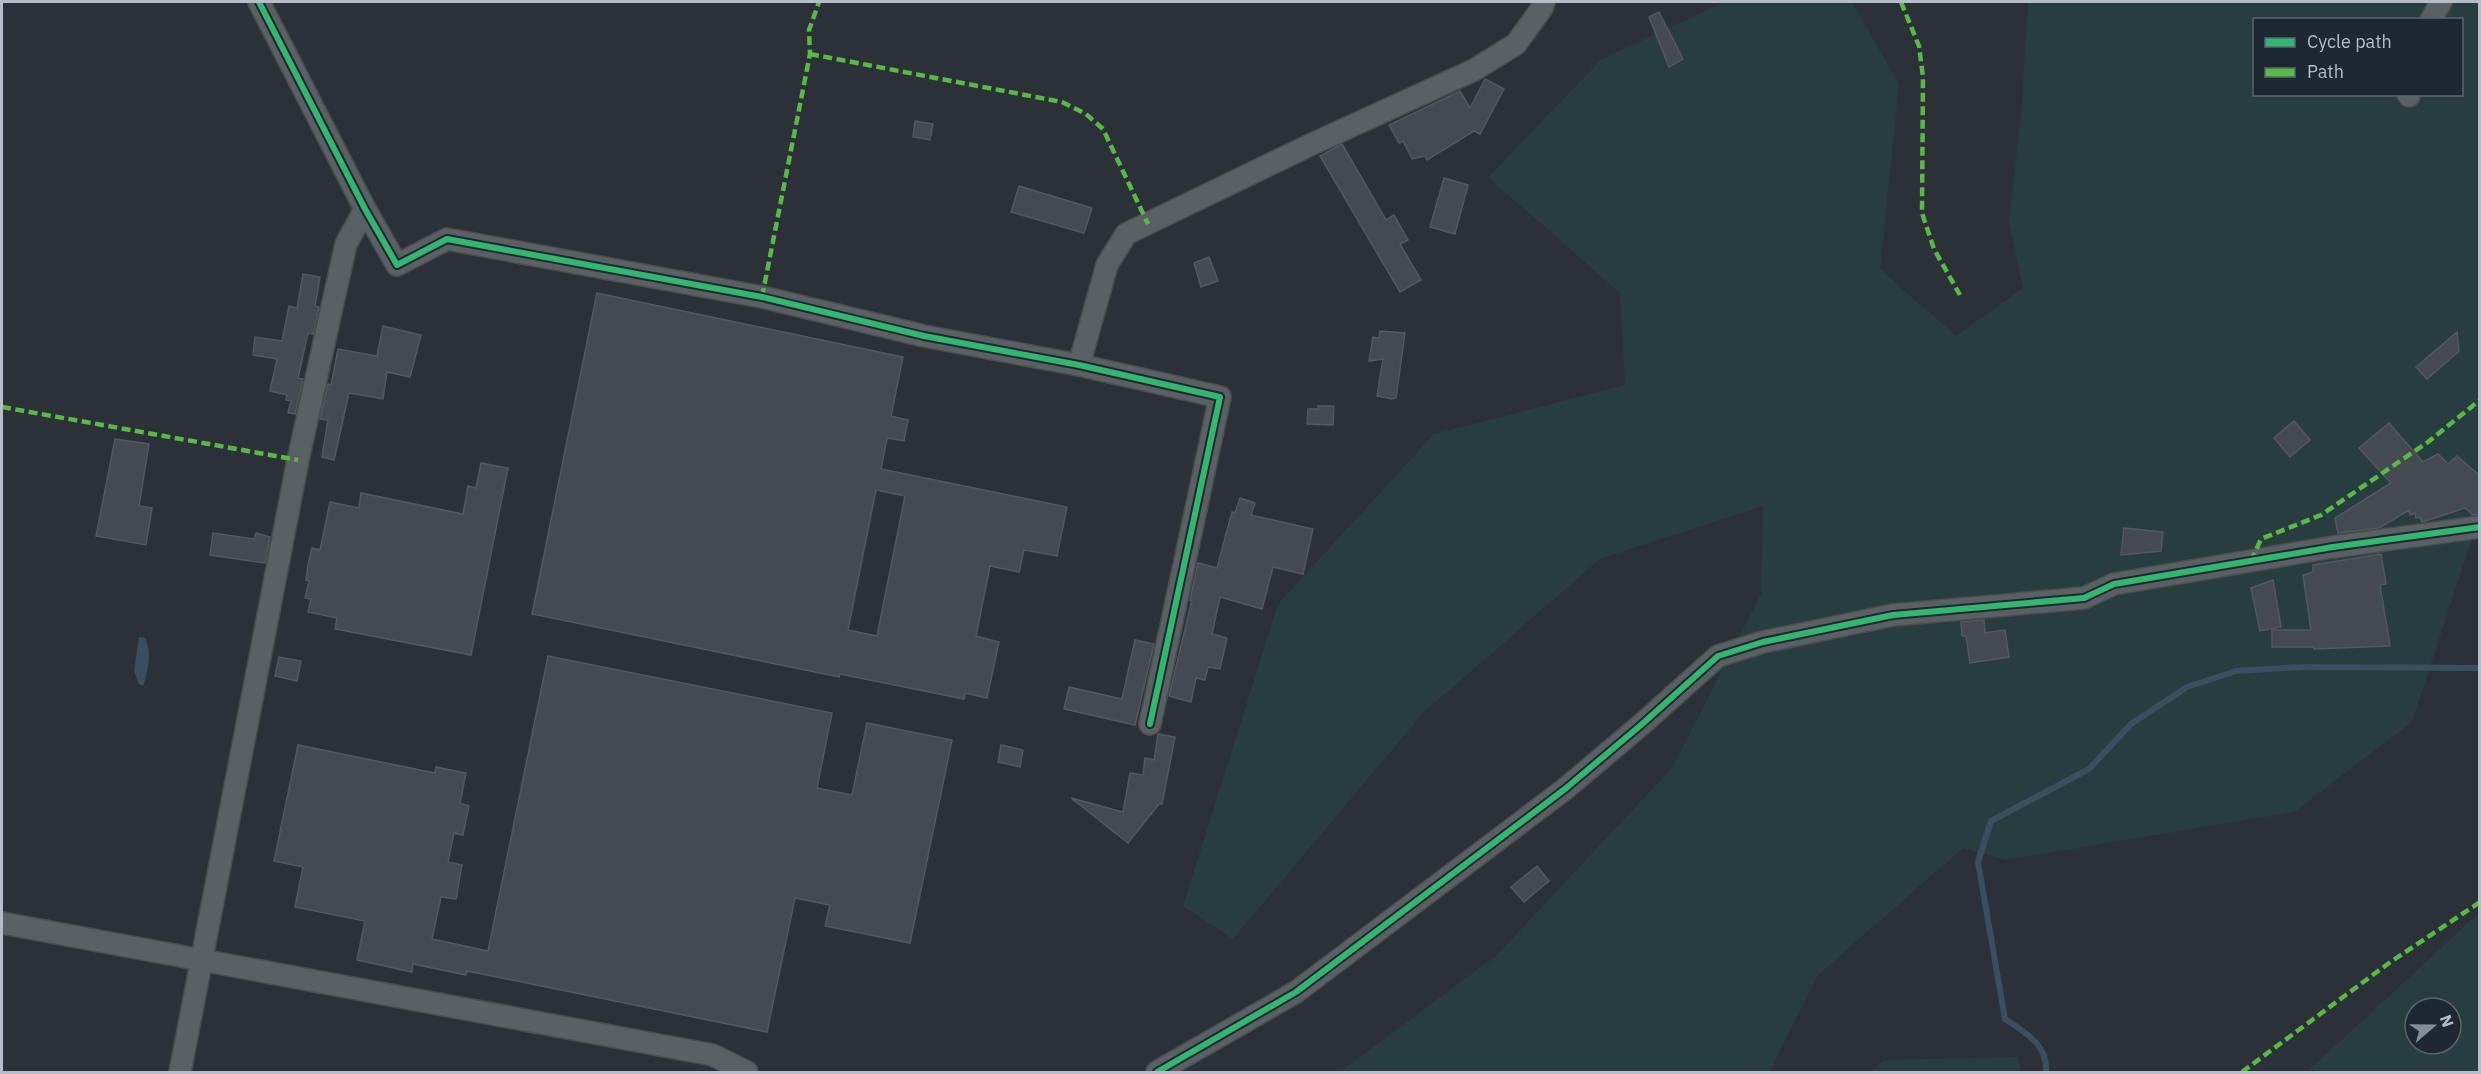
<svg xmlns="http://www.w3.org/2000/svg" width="2481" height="1074" font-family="'IBM Plex Sans',sans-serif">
<rect width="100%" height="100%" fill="#2b3137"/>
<!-- green -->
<g fill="#283e3e" fill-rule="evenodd">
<path d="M1724,2H1852L1899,84L1880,269L1956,336L2023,288L2009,222L2021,114L2028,2H2479V517L2412,722L2294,812L2006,860L1963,848L1817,976L1771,1069L1765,1072H1340L1496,956L1672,768L1761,594L1763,506L1600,559L1423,713L1233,939L1183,906L1278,604L1434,434L1625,385L1620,293L1488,177L1601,60ZM2254,20H2462V94H2254Z"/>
<path d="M2479,913V1072H2307ZM2415,1008H2451V1044H2415Z"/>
<path d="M2018,1057L2021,1072H1871L1884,1060Z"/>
</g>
<!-- water -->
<path fill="#3a4e61" d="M139,637L145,638C152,651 148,673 143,686L139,684L134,671Z"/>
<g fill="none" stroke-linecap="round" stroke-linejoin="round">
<!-- stream -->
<path stroke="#3a4e61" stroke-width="6" d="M2046,1072C2048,1045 2026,1033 2005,1019L1978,862L1991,821L2089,769L2131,724L2187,687L2236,671L2302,667L2480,668"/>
</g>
<!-- building -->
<g fill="#444a4f" stroke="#53585f" stroke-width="1.5" fill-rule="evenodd">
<path d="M1659,12L1683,59L1669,67L1649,17Z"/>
<path d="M1485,79L1504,89L1480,134L1474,131L1427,160L1425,156L1412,159L1403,141L1399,143L1389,125L1460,91L1470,108Z"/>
<path d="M915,121L933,124L930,140L913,137Z"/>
<path d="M1342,144L1386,220L1394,215L1408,240L1400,244L1421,280L1400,292L1320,156Z"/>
<path d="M1444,178L1468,185L1455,234L1430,227Z"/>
<path d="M1019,186L1092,208L1084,233L1011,212Z"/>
<path d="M1209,257L1218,281L1201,287L1194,263Z"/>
<path d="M303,274L320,277L315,306L319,307L313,334L308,333L298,378L303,379L295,414L288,413L291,401L286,400L287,395L270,391L277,359L253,355L255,337L282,341L289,306L297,308Z"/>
<path d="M597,293L903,357L891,416L908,420L904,441L887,438L881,469L1067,507L1057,556L1024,550L1019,572L990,566L976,636L999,642L987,698L965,693L964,699L840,674L839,677L532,614ZM876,490L905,496L877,636L848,630Z"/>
<path d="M383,326L421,335L410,377L387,372L383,399L349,393L334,460L322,457L328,420L320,419L328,384L331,385L338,349L377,356Z"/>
<path d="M1380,331L1405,333L1396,398L1392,399L1377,396L1383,359L1369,361L1373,337L1379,338Z"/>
<path d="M2457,332L2459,351L2427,379L2416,367Z"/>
<path d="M1318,406H1334L1333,425L1307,424L1308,409H1318Z"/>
<path d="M2294,421L2310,440L2290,457L2274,438Z"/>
<path d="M2389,423L2423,462L2438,454L2448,464L2457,456L2480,476V514L2473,515L2465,508L2422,522L2420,517L2416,518L2415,513L2410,515L2409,510L2379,528L2338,533L2335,518L2391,483L2359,448Z"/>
<path d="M115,439L149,444L139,506L152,508L146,545L96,536Z"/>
<path d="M481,463L508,468L471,655L335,629L337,618L308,612L311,599L305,598L309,581L306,580L308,565L312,548L320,550L330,502L359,508L361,493L463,514L468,486L476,488Z"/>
<path d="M1240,498L1255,503L1251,515L1313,529L1303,574L1273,567L1262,609L1220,597L1212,634L1227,638L1220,669L1208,667L1205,680L1196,678L1191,702L1169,696L1192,600H1190L1198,563L1217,568L1232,512L1235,513Z"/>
<path d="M2124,528L2163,532L2161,551L2121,555Z"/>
<path d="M213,533L254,539L256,533L270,537L265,563L210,555Z"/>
<path d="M2381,554L2386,584L2380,585L2390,646L2314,649L2313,647H2272V630H2311L2303,575L2313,572V565Z"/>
<path d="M2273,580L2281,627L2260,631L2251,588Z"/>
<path d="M1984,620L1985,633L2005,630L2009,657L1970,663L1966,636H1962L1961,622Z"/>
<path d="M1135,640L1154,644L1135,725L1064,709L1069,687L1122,699Z"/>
<path d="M548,656L832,713L817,788L852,795L867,723L952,740L910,943L825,926L830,905L795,898L767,1032L467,971L466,975L413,964L412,972L357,960L365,921L295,907L303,867L274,861L298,745L435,773L436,767L466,773L460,803L469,806L463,835L454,833L448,862L462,865L456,899L441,897L432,939L488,951Z"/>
<path d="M279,657L301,661L297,681L275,676Z"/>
<path d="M1158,734L1175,737L1162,804H1159L1128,843L1071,798L1123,812L1130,773L1143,775L1145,758L1154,760Z"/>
<path d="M1001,745L1023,750L1020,767L998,762Z"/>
<path d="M1537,866L1549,881L1524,902L1511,887Z"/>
</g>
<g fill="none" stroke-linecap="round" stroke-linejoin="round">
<defs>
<g id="minor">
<path d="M259,2L365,209L397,265L447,239L762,297L924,336L1079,365L1220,397L1150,724"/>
<path d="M2431,20L2441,2"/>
<path d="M2408,94L2409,96"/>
<path d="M1079,365L1107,265L1126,234L1310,145L1474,70L1516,44L1542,8L1544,2"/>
<path d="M2,923L713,1055L747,1072"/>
<path d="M180,1072L298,460L346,244L365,209"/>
<path d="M1157,1072L1296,992L1565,789L1641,725L1718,656L1763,642L1893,615L2084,598L2114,584L2333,547L2480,527"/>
</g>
</defs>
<!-- minor casing -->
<use href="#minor" stroke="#484d52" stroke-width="24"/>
<!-- minor -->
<use href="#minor" stroke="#5b6065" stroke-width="21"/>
<!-- quiet -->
<g stroke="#58b947" stroke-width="4.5" stroke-dasharray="9 4.5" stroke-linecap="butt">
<path d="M1901,2L1919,46L1923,77L1922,213L1934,249L1960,295"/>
<path d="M810,54L1062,102L1086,114L1103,129L1148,224"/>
<path d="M762,297L810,54L809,30L819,2"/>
<path d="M2,407L298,460"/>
<path d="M2251,561L2261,539L2321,515L2428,442L2480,400"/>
<path d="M2242,1072L2389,963L2480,902"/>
</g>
<defs>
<g id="cycleway">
<path d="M259,2L365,209L397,265L447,239L762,297L924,336L1079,365L1220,397L1150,724"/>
<path d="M1157,1072L1296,992L1565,789L1641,725L1718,656L1763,642L1893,615L2084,598L2114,584L2333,547L2480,527"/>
</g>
</defs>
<!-- cycleway casing -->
<use href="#cycleway" stroke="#1e2832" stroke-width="10"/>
<!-- cycleway -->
<use href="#cycleway" stroke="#33b770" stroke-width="6"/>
</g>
<!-- border -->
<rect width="2481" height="1074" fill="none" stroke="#b5bec8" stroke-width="6"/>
<!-- legend -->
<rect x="2253" y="18" width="210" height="78" fill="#1e2832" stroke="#5a646e" stroke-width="1.5"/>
<rect x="2265" y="38" width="30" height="9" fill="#33b770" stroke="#5a646e" stroke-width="1.5"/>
<text x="2307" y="48" font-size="18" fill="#b5bec8">Cycle path</text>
<rect x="2265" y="68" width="30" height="9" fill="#58b947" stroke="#5a646e" stroke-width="1.5"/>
<text x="2307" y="78" font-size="18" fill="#b5bec8">Path</text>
<!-- north arrow -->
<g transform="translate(2433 1026) rotate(70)"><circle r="28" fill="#1e2832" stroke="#5a646e" stroke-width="1.5"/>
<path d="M0-4.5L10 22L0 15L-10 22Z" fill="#858d95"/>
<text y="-9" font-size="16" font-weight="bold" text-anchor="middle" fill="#b5bec8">N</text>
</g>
</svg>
